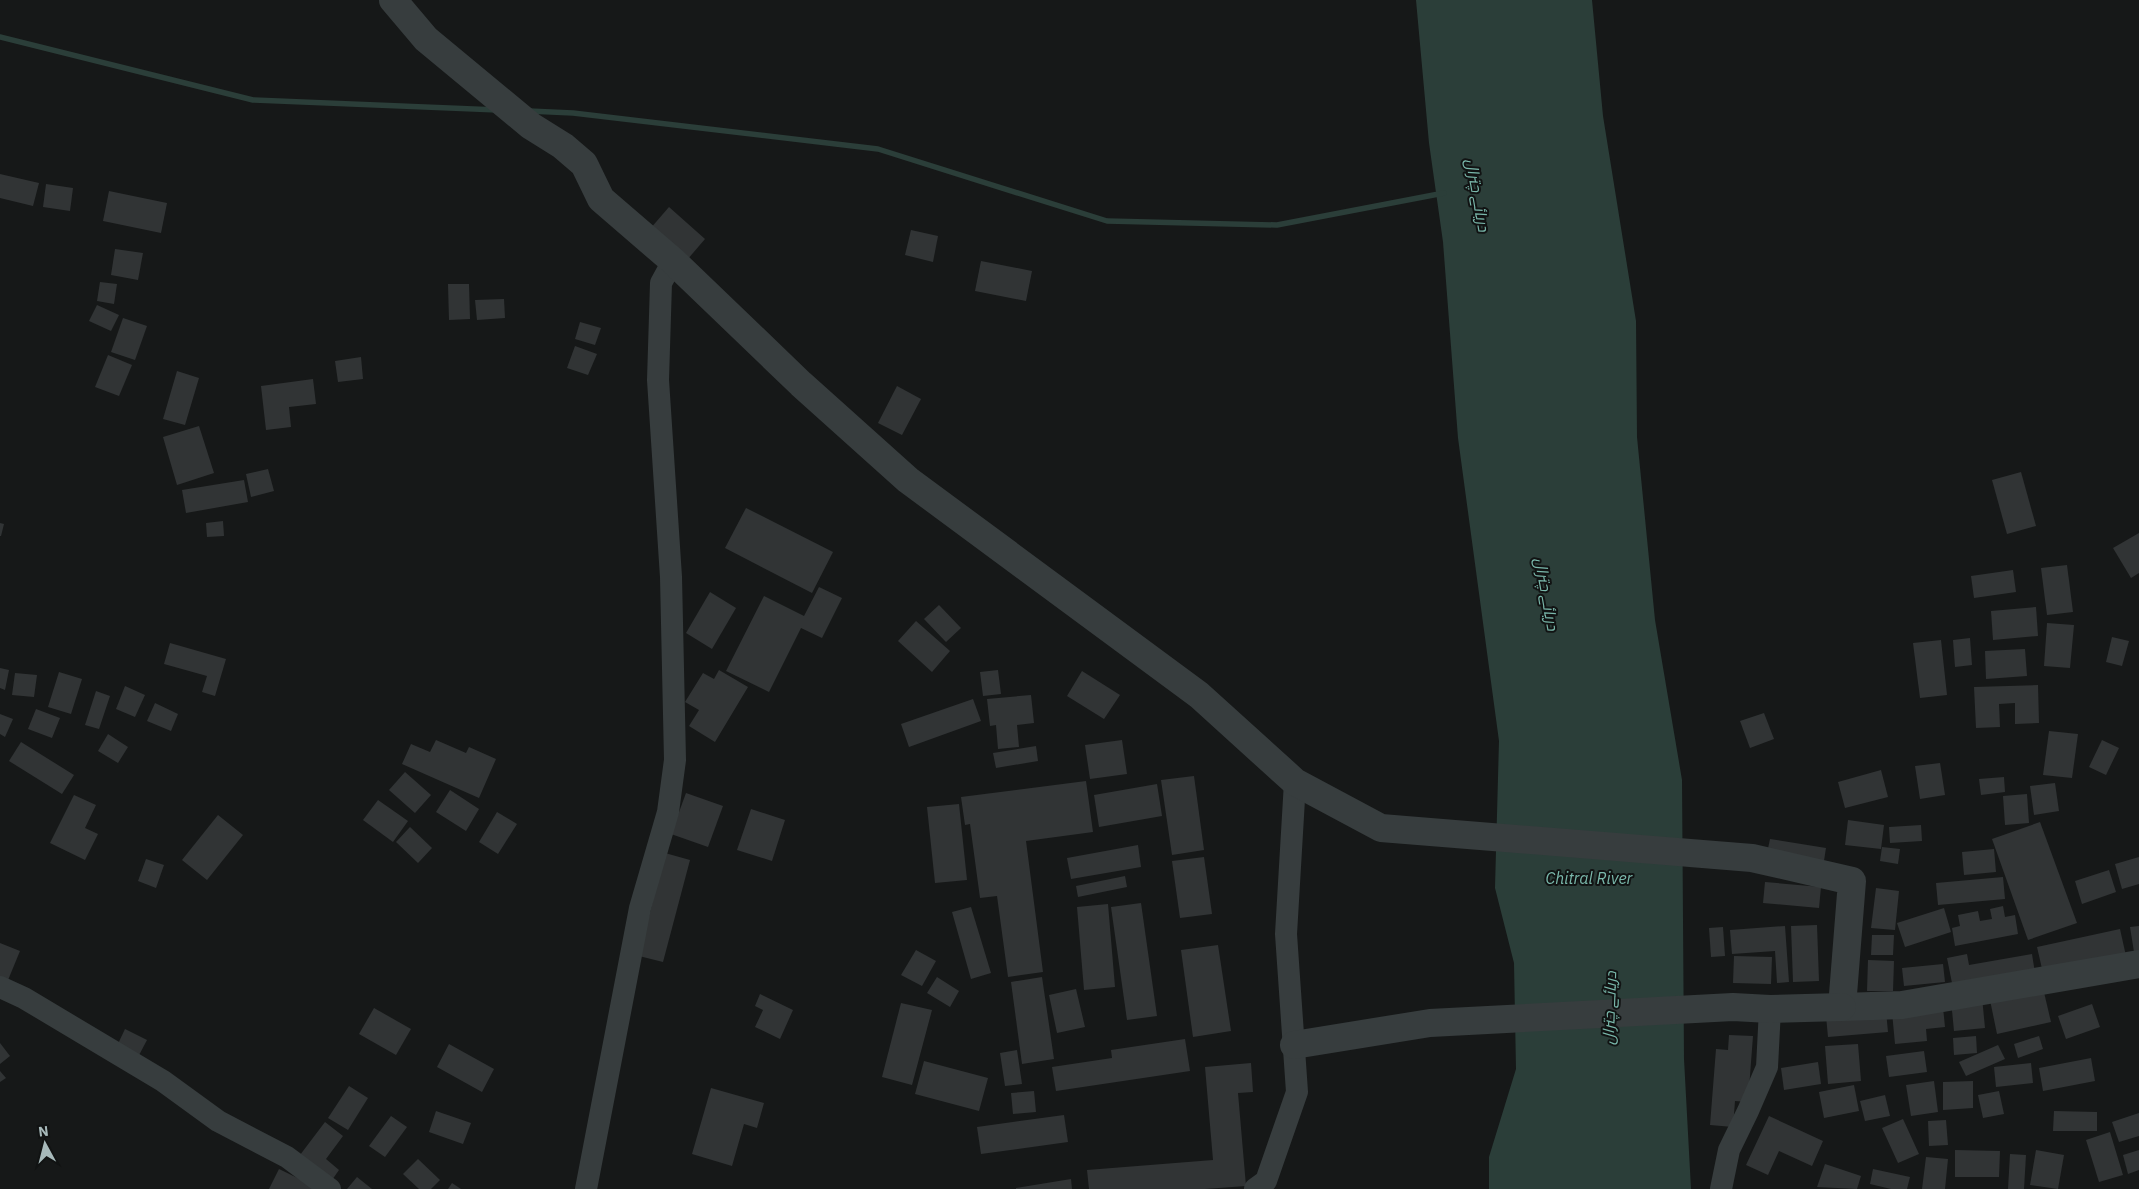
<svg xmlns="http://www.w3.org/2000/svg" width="2139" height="1189" font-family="'IBM Plex Sans',Cairo,sans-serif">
<rect width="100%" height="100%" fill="#161818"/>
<!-- water -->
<path fill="#2b3e39" d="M1416,0H1592L1603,116L1636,321L1637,437L1655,620L1682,780L1684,1059L1691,1189H1489V1157L1516,1069L1514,963L1495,888L1499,741L1458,438L1443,242L1429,143Z"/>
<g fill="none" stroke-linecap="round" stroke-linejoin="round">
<!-- stream -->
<g stroke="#2b3e39" stroke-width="5.5">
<path d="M0,37L253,100L498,110"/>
<path d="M529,111L573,113L878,149L1107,221L1277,225L1444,193"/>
</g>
</g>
<!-- building -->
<g fill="#313435">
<path d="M0,174L39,183L33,206L0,198Z"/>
<path d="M46,184L73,188L70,211L43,207Z"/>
<path d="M109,191L167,203L161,233L103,221Z"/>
<path d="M669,207L705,239L687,260L650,229Z"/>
<path d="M911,230L938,236L933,262L905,255Z"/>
<path d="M115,249L143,253L138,280L111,275Z"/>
<path d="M981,261L1032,271L1026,301L975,291Z"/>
<path d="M100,282L117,284L114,304L97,301Z"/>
<path d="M448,284H469L470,319L449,320Z"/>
<path d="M504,299L505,318L477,320L475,300Z"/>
<path d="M97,305L119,315L111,331L89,321Z"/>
<path d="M123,318L147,326L135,360L111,352Z"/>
<path d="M580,322L601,328L595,345L575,339Z"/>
<path d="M575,346L597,354L588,375L567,368Z"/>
<path d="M108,355L132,365L119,396L95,387Z"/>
<path d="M361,357L363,379L338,382L335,361Z"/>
<path d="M177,371L199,378L185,425L163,419Z"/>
<path d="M313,379L316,404L289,407L291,427L266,430L261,386Z"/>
<path d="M897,386L921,399L902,435L878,423Z"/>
<path d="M199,426L214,473L177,485L163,437Z"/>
<path d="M268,469L274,491L251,497L246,474Z"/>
<path d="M2021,472L2036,526L2007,534L1992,480Z"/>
<path d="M244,480L248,502L186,513L182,490Z"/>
<path d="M746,508L833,552L812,593L725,548Z"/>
<path d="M223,521L224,536L207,537L206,523Z"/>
<path d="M0,523L4,524L1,536H0Z"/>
<path d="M2139,533V573L2131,578L2113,548Z"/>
<path d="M2067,565L2073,612L2047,615L2041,568Z"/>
<path d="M2013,570L2016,592L1974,598L1971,576Z"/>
<path d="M819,587L842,598L822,638L801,628L769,692L726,671L764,596L804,616Z"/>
<path d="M710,592L736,608L712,649L686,633Z"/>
<path d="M939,605L961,628L946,642L924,619Z"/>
<path d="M2036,607L2038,636L1993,640L1991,611Z"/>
<path d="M916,621L950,651L932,672L898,641Z"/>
<path d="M2047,623L2074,625L2070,668L2044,666Z"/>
<path d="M2112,637L2129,641L2122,666L2106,662Z"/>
<path d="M1970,638L1972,665L1955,667L1953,640Z"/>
<path d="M1941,640L1947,695L1920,698L1913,643Z"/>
<path d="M170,643L226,659L215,696L202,692L207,676L164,664Z"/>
<path d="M2025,649L2027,676L1986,679L1985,651Z"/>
<path d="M0,668L9,670L5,690L0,688Z"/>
<path d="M719,670L748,687L715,742L689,726L699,710L685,702L703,673L714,679Z"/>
<path d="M998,670L1001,694L983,696L980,672Z"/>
<path d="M1082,671L1120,695L1104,719L1067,696Z"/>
<path d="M59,672L82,679L71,714L48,707Z"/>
<path d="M15,673L37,675L34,697L12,695Z"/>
<path d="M2038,685L2039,723L2015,724V703L1999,704L2000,727L1976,728L1974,687Z"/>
<path d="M125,686L145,695L135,717L116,709Z"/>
<path d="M96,691L110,696L99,729L85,725Z"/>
<path d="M1031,695L1034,723L1017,725L1019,747L998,749L996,725L990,726L987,699Z"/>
<path d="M973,699L981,721L909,747L901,724Z"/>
<path d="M155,703L178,714L171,731L147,721Z"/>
<path d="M36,709L60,718L52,738L28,729Z"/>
<path d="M1764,713L1774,739L1750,748L1740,721Z"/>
<path d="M0,714L13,719L5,737L0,734Z"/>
<path d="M2049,731L2078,734L2072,778L2043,775Z"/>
<path d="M108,734L128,747L118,763L98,751Z"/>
<path d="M436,740L466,753L469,747L496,759L479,798L402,764L411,744L430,752Z"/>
<path d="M1122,740L1127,774L1090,779L1085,745Z"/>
<path d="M2102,740L2119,748L2106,775L2089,767Z"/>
<path d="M21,742L74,775L62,794L9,761Z"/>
<path d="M1036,746L1038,761L996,768L993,753Z"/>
<path d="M1940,763L1945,795L1920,799L1915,766Z"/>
<path d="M1881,770L1888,797L1845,808L1838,782Z"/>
<path d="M405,772L431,795L415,813L389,790Z"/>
<path d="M1194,776L1204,850L1172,855L1161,780Z"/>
<path d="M2004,777L2005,792L1981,795L1979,779Z"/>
<path d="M1086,781L1093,832L1026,841L1043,972L1008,977L997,896L980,898L970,824L965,825L961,797Z"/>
<path d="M2055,783L2059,811L2034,815L2030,786Z"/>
<path d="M1157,784L1162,816L1099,827L1094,795Z"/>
<path d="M450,790L479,809L466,831L436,812Z"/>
<path d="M686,793L723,806L708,847L671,834Z"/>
<path d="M2027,794L2029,823L2005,825L2003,796Z"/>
<path d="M74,795L96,805L85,828L98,834L85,860L50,843Z"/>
<path d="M378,800L408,821L393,842L363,820Z"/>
<path d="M959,804L967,880L935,883L927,807Z"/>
<path d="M751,809L785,820L772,861L737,850Z"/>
<path d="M497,812L517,824L498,854L479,842Z"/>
<path d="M218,815L243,835L207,880L182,860Z"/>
<path d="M1848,820L1884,825L1881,849L1845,845Z"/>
<path d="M2040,822L2077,923L2028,940L1992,839Z"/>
<path d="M1921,825L1922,841L1890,843L1889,827Z"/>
<path d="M410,827L432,848L418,863L396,842Z"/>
<path d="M1770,839L1826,848L1823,867L1766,858Z"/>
<path d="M1138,845L1141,867L1071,879L1067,858Z"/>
<path d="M1882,847L1900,849L1898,864L1880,861Z"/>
<path d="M1994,849L1996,872L1964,875L1962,852Z"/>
<path d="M665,853L690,860L663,962L639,956Z"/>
<path d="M1204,857L1212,914L1180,918L1172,861Z"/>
<path d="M2139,857V884L2122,889L2115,864Z"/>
<path d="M146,859L164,865L156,888L138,881Z"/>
<path d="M2109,870L2116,892L2082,904L2075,881Z"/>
<path d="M1125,876L1127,887L1078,897L1076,886Z"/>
<path d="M2003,877L2005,899L1938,905L1936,883Z"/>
<path d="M1765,882L1821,887L1819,908L1763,903Z"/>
<path d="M1876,888L1899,891L1895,930L1871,928Z"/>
<path d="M1141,903L1157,1016L1127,1020L1111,907Z"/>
<path d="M1108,904L1115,987L1084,990L1077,907Z"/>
<path d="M2003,906L2005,917L2015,915L2018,934L1955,946L1952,928L1960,926L1958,915L1978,911L1980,921L1992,919L1990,909Z"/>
<path d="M971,907L991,973L971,979L952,912Z"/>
<path d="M1944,908L1951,932L1905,947L1897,923Z"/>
<path d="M1817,925L1819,981L1793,982L1791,926Z"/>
<path d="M1785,926L1789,982L1777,983L1775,951L1732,954L1730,930Z"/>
<path d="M2139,926V952H2134L2130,927Z"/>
<path d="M1723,927L1725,956L1711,957L1709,928Z"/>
<path d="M2120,929L2126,956L2043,973L2037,947Z"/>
<path d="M1872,935H1894L1893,955H1871Z"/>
<path d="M0,943L20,951L6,985L0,982Z"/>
<path d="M1218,945L1231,1031L1193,1037L1181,950Z"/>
<path d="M916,950L936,961L922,986L901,975Z"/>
<path d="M1967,954L1969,965L2032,954L2035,973L1953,988L1947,958Z"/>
<path d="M1734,956L1772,957L1771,984L1733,983Z"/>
<path d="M1868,960L1894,961L1893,991H1867Z"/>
<path d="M1943,964L1945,982L1904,986L1902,968Z"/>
<path d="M937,977L959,991L950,1007L927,993Z"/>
<path d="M1042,977L1054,1059L1022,1064L1011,982Z"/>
<path d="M2043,988L2051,1022L1997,1034L1990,1000Z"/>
<path d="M1076,989L1085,1027L1057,1033L1049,995Z"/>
<path d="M760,994L793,1010L780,1039L755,1027L763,1010L755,1006Z"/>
<path d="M1982,997L1985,1028L1954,1031L1951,1000Z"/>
<path d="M901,1003L932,1010L912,1085L882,1077Z"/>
<path d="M2092,1004L2100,1027L2066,1039L2058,1016Z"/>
<path d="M1943,1007L1945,1027L1926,1029L1927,1041L1895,1044L1892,1012Z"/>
<path d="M374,1008L411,1029L396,1055L359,1034Z"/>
<path d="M1886,1011L1888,1032L1828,1037L1826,1016Z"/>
<path d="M125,1029L147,1040L137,1059L116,1048Z"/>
<path d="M1729,1035L1753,1036L1748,1102L1735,1101L1733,1127L1710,1125L1716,1049L1728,1050Z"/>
<path d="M1976,1036L1977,1053L1954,1055L1953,1038Z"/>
<path d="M2039,1036L2043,1049L2018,1058L2014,1044Z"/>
<path d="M1185,1039L1190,1071L1056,1091L1052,1067L1112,1058L1111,1050Z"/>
<path d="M0,1043L10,1056L0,1064Z"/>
<path d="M449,1044L494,1069L482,1092L437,1067Z"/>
<path d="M1858,1044L1861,1081L1828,1084L1825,1046Z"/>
<path d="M1998,1045L2005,1059L1966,1076L1959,1062Z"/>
<path d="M1017,1050L1022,1084L1005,1086L1000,1053Z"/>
<path d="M1924,1051L1927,1072L1889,1077L1886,1056Z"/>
<path d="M2091,1058L2095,1081L2043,1091L2039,1068Z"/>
<path d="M924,1061L988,1078L979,1111L915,1094Z"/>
<path d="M1818,1062L1821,1084L1784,1090L1781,1068Z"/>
<path d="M1251,1063L1253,1092L1238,1093L1246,1186L1205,1189H1089L1087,1170L1213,1160L1205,1067Z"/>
<path d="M2031,1063L2033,1083L1996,1087L1994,1067Z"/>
<path d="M0,1071L6,1078L0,1082Z"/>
<path d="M1934,1081L1938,1112L1911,1116L1906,1085Z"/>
<path d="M1973,1081V1108L1943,1110V1082Z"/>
<path d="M1854,1085L1859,1111L1824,1118L1819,1092Z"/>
<path d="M349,1086L368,1098L348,1130L328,1118Z"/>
<path d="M711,1088L764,1103L757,1128L744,1124L732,1166L692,1154Z"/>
<path d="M1034,1091L1036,1112L1013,1114L1011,1093Z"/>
<path d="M1999,1091L2004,1114L1983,1118L1978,1095Z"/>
<path d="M1885,1095L1890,1116L1865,1121L1860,1101Z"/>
<path d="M436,1111L471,1123L463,1144L429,1132Z"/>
<path d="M2054,1111L2097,1112V1131H2053Z"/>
<path d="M2139,1113V1136L2119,1142L2112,1122Z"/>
<path d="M1064,1115L1068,1142L981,1154L977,1127Z"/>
<path d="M391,1116L407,1127L385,1157L369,1146Z"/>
<path d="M1769,1116L1823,1141L1812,1166L1779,1151L1768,1175L1746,1165Z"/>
<path d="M1903,1119L1919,1154L1898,1163L1882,1128Z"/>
<path d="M1946,1120L1948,1145L1929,1146L1928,1121Z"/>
<path d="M325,1122L343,1136L326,1159L339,1170L332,1180L300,1155Z"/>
<path d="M2110,1132L2123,1175L2099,1182L2086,1140Z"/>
<path d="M1955,1150L2000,1151L1999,1177H1955Z"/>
<path d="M2036,1150L2064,1155L2058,1189L2030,1185Z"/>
<path d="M2139,1150V1170L2128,1174L2123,1155Z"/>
<path d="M2010,1154L2026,1155L2024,1189H2008Z"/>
<path d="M1926,1157L1948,1159L1945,1189H1922Z"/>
<path d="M418,1159L440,1180L431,1189H419L403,1174Z"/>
<path d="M1825,1164L1861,1176L1857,1189L1817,1187Z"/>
<path d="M279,1169L316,1187L315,1189H269Z"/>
<path d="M1873,1169L1910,1177L1907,1189H1891L1870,1184Z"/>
<path d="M357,1177L372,1189H347Z"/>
<path d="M1071,1179L1072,1189H1016V1188Z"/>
<path d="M452,1183L461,1189H448Z"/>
</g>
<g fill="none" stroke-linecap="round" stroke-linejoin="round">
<!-- minor -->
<g stroke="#373d3e" stroke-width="22">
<path d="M0,987L24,998L163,1081L218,1121L287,1157L330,1189"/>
<path d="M586,1189L640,908L668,812L675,760L671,577L658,380L661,283L673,261"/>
<path d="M1255,1189L1266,1181L1297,1092L1286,934L1295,782"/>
<path d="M1721,1189L1729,1150L1748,1111L1767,1067L1770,1009"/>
</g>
<!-- tertiary -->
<g stroke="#373d3e" stroke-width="28">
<path d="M393,0L426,39L531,126L563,146L584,164L601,199L673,261L801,384L908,480L1199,695L1295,782L1381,828L1752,858L1852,881L1842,1007L1902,1005L2139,964"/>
<path d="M1294,1045L1430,1023L1733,1007L1770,1009L1842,1007"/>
</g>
</g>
<g text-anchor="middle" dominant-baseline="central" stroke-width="4" stroke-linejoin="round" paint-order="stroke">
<!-- water labels -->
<g font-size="16" font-style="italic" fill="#7ab8ab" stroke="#111313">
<text transform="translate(1478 195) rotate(80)">دریائے چترال</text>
<text transform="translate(1547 594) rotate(80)">دریائے چترال</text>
<text x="1589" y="878">Chitral River</text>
<text transform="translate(1609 1008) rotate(-88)">دریائے چترال</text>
</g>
</g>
<!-- north arrow -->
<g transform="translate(45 1144) rotate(353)" stroke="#111313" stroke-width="4" paint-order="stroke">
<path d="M0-4L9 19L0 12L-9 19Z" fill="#a7b9ba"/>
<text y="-8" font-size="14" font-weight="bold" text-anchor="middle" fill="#a7b9ba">N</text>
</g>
</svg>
